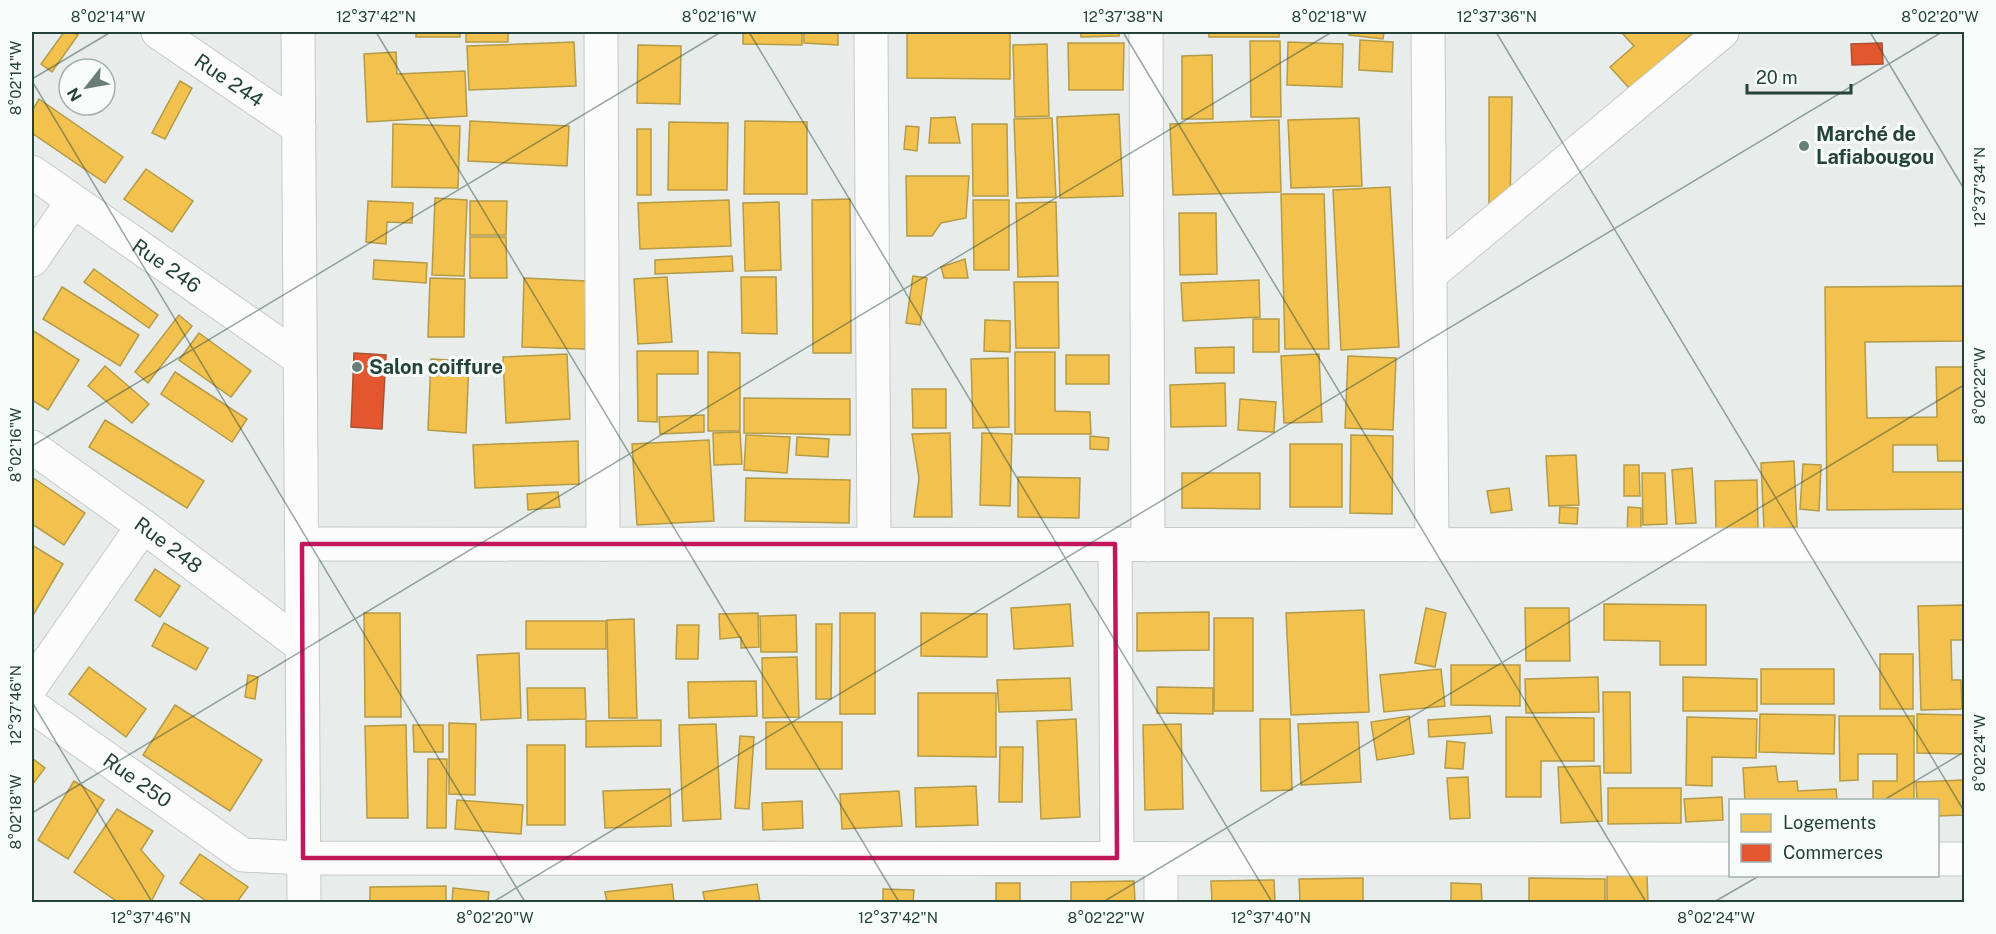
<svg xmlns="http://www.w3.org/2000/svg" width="1996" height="934" font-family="'Public Sans',sans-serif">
<rect width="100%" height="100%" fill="#e8edeb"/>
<!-- homes -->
<g fill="#f2c14e" stroke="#b49b48" stroke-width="1.5">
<path d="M64,32H73L78,35L52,72L41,64Z"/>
<rect x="416" y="32" width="44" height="5"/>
<rect x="466" y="32" width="42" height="10"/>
<path d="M743,32H802V45L743,44Z"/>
<path d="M804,32H838V45L804,43Z"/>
<path d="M907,32H1010V79L907,78Z"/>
<path d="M1081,32H1119V36L1081,37Z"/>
<rect x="1209" y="32" width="70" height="5"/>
<path d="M1349,32H1384L1383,39L1349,35Z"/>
<path d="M1621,32H1694L1630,89L1610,67L1634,46Z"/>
<path d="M1360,40L1393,42L1392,72L1359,70Z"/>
<path d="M1250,41H1280L1281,117H1251Z"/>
<path d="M574,42L576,86L469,90L467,46Z"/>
<path d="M1288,42L1343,44L1342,87L1287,85Z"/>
<path d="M1068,43H1124L1123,90H1069Z"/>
<path d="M1047,44L1049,116L1015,117L1013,45Z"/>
<path d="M638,45L681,46L680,104L637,103Z"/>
<path d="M396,52L397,74L465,71L467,116L367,122L364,54Z"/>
<path d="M1212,55L1213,119H1182V56Z"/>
<path d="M180,81L192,88L165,139L152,133Z"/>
<path d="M1489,97H1512L1510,205L1489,204Z"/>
<path d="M39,99L123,157L105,183L32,133V111Z"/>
<path d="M1119,114L1123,196L1060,198L1057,117Z"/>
<path d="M955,117L960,143H929L931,118Z"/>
<path d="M1052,118L1056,197L1017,198L1014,119Z"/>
<path d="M1359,118L1362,186L1291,188L1288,120Z"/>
<path d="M1279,120L1281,192L1173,195L1170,124Z"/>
<path d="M470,121L569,126L567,166L468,161Z"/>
<path d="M745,121L807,122V194H744Z"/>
<path d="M669,122L728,123L727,190H668Z"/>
<path d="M393,124L460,126L458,188L392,187Z"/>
<path d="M972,124H1007L1008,196H973Z"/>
<path d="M906,126L919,127L917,151L904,149Z"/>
<rect x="637" y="129" width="14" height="66"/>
<path d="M146,169L193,201L172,232L124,199Z"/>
<path d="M906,176H969L966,218L941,223L932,236H907Z"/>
<path d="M1390,187L1399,347L1341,350L1333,190Z"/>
<path d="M1281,194H1324L1329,349H1285Z"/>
<path d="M435,198L467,200L464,276L432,275Z"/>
<path d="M850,199L851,353H813L812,200Z"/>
<path d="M729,200L731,246L640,249L638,203Z"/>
<path d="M973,200H1009V270H974Z"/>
<path d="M368,201L413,203L412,223L387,222L386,244L366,242Z"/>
<path d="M470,201H507L506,235H470Z"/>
<path d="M779,202L781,270L745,271L743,203Z"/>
<path d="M1056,202L1058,276L1018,277L1016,203Z"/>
<path d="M1179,213H1216L1217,274L1180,275Z"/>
<path d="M470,237H506L507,278H470Z"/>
<path d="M732,256L733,271L655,274V260Z"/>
<path d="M965,259L968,278H944L941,267Z"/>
<path d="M374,260L427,263L426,283L373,279Z"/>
<path d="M94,269L158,315L149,328L84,282Z"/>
<path d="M913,276L927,278L920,325L906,323Z"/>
<path d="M667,277L672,342L638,344L634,279Z"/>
<path d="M741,277H776L777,334L742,333Z"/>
<path d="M430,278L465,279L464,337H428Z"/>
<path d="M524,278L586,281L585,349L522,347Z"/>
<path d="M1259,280L1260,317L1183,321L1181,283Z"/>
<path d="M1014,282H1058L1059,348H1016Z"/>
<path d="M1964,286V341L1865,342L1867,418L1937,417L1936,367H1964V461H1938L1937,445H1893V472H1964V509L1827,510L1825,287Z"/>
<path d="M62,287L139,335L120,366L43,319Z"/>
<path d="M179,315L192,326L148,383L135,372Z"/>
<rect x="1253" y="319" width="26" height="33"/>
<path d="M985,320L1010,321V352L984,351Z"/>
<path d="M32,330L79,360L48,410L32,400Z"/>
<path d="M199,333L251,371L231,397L179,360Z"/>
<path d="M1234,347V373H1196L1195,348Z"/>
<path d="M637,351H698V374H657V422L638,421Z"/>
<path d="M708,352L740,353V431H708Z"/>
<path d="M1015,352H1055V411L1090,412L1091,434H1015Z"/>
<path d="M567,354L570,419L506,423L503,357Z"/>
<path d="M1319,354L1322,422L1284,423L1281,356Z"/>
<rect x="1066" y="355" width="43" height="29"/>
<path d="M1348,356L1396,358L1393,430L1345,428Z"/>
<path d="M1008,358L1009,427L973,428L971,359Z"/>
<path d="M431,359L469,361L466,433L428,430Z"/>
<path d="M105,366L149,404L132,423L88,386Z"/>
<path d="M175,372L247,419L232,442L161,394Z"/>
<path d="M1225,383L1226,426L1171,427L1170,385Z"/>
<path d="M912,389H946V428H913Z"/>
<path d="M744,398L850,399V435L744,433Z"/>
<path d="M1240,399L1276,402L1274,432L1238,430Z"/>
<path d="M704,415V432L660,434L659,417Z"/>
<path d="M105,420L204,481L187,508L89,447Z"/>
<path d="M740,432L742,464L714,465L713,433Z"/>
<path d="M950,433L952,517H914L919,478L912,434Z"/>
<path d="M982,433L1012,434L1010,506L980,505Z"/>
<path d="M746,435L790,437L787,473L744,470Z"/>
<path d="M1351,435L1393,436L1392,514L1350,513Z"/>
<path d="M1090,436L1109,438L1108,450L1090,449Z"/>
<path d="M797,437L829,439L828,457L796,455Z"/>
<path d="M709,440L714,521L637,525L632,444Z"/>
<path d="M578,441L579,484L475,488L473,445Z"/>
<rect x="1290" y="444" width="52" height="63"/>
<path d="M1576,455L1579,505L1549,506L1546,456Z"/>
<path d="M1794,461L1797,527L1764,529L1761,463Z"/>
<path d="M1803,464L1821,465L1819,511L1800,509Z"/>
<path d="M1624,465H1639L1640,496H1624Z"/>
<path d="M1692,468L1696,523L1676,524L1672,470Z"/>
<path d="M1182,473H1260V509L1182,508Z"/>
<path d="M1642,473H1665L1667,524L1643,525Z"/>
<path d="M32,477L85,513L64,545L32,524Z"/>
<path d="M1018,477L1080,478L1079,518L1018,517Z"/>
<path d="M746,478L850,480L849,523L745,521Z"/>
<path d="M1757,480L1758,528L1716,529L1715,481Z"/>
<path d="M1509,488L1512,510L1491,513L1487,491Z"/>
<path d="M558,492L560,507L528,510L527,494Z"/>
<path d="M1560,507L1578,508L1577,524L1559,523Z"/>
<path d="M1628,507L1641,508V538L1627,537Z"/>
<path d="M32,545L63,564L32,617Z"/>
<path d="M155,569L180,586L160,617L135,600Z"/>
<path d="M1070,604L1073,646L1014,649L1011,608Z"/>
<path d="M1604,604L1706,605V665H1660V641L1604,640Z"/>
<path d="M1964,605V640H1951L1952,680H1961L1962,709L1921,710L1918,606Z"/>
<path d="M1426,608L1446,613L1435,667L1415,663Z"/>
<path d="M1525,608H1569L1570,661H1526Z"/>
<path d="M1364,610L1369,712L1291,715L1286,613Z"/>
<path d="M1209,612V650L1137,651V613Z"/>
<path d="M364,613H400L401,717H365Z"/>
<path d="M758,613L759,647L741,648V637L720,639L719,614Z"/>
<rect x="840" y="613" width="35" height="101"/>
<path d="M921,613L987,614V657L921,656Z"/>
<path d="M796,615L797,652H761L760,616Z"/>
<rect x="1214" y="618" width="39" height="93"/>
<path d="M634,619L637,718H609L607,620Z"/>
<rect x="526" y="621" width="80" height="28"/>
<path d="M164,623L208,648L196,670L152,646Z"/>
<path d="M816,624H832L831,699H816Z"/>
<path d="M677,625H699L698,659H676Z"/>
<path d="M519,653L521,718L481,720L477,655Z"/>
<rect x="1880" y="654" width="33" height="55"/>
<path d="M797,657L799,717L763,718L762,658Z"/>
<path d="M1451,665H1520V706L1451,705Z"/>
<path d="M89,667L146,709L126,737L69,694Z"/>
<path d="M1441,669L1445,706L1384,712L1380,675Z"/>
<rect x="1761" y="669" width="73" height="35"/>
<path d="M248,675L258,677L255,699L245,697Z"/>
<path d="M1598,677L1599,712L1526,713L1525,679Z"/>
<path d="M1683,677L1757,679V711H1683Z"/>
<path d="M1070,678L1072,710L999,712L997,680Z"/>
<path d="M756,681L757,716L689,718L688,682Z"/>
<path d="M1157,687L1213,688V714L1157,713Z"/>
<path d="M527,688H585L586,719L528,720Z"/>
<path d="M1603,692H1630L1631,773H1604Z"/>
<path d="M918,693H996V757L918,756Z"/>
<path d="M175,705L262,760L230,811L143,755Z"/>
<path d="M1760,714L1835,715L1834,754L1759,752Z"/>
<path d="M1917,714L1964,715V754L1917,753Z"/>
<path d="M1409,716L1414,754L1377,760L1371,722Z"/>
<path d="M1490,716L1492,733L1429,737L1428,720Z"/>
<path d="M1839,716H1914V800H1873V781H1897V754H1858V780L1840,781Z"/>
<path d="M1506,717L1594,718V761H1541V797H1506Z"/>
<path d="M1687,717L1757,719L1756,758L1712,757V786L1686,785Z"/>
<path d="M1076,719L1080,817L1041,819L1037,721Z"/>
<path d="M1260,719H1290L1292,790L1261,791Z"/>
<path d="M661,720V746L586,747V721Z"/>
<rect x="766" y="722" width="76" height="47"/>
<path d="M1358,722L1361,782L1301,785L1298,724Z"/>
<path d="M449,723L476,724L475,795L449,794Z"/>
<path d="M716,724L721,819L683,821L679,725Z"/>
<path d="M1181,724L1183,809L1145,810L1143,725Z"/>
<path d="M406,725L408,818H367L365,726Z"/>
<path d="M413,725H443V752H414Z"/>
<path d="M740,736L754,737L749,809L735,808Z"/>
<path d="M1447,741L1465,743L1463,769L1445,768Z"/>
<rect x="527" y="745" width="38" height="80"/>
<path d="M1000,747H1023L1022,802H999Z"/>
<path d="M32,758L45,768L32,785Z"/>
<path d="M428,759H447L446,828H427Z"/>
<path d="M1600,766L1602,821L1561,823L1558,767Z"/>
<path d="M1776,766L1778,782L1797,781L1798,791L1836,789L1837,800H1745L1743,768Z"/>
<path d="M1468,777L1470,818L1450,819L1447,778Z"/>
<path d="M1964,780V815L1938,816V800H1917L1916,782Z"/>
<path d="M74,781L104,800L68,859L38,840Z"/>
<path d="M976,786L978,825L916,827L915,788Z"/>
<path d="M1608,788H1681V823L1608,824Z"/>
<path d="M670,789L671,826L605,828L603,791Z"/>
<path d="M899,791L902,826L842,829L840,794Z"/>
<path d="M1722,797L1723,820L1686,822L1684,799Z"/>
<path d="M457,800L523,805L521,834L455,829Z"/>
<path d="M802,801L803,828L763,830L762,803Z"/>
<path d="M117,809L153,831L141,850L164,876L151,902H118L74,872Z"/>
<path d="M200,854L248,887L237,902H208L180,883Z"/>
<path d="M1647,875L1648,902H1607V876Z"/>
<path d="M1363,878V902H1300L1299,879Z"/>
<path d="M1529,878L1605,879V902H1529Z"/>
<path d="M1274,880L1275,902H1212L1211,881Z"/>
<path d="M1134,881L1135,902H1071V882Z"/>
<rect x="996" y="883" width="24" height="19"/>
<path d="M1451,883L1481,884L1482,902H1451Z"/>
<path d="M672,884L674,902H607L605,892Z"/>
<path d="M757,884L760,902H705L703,892Z"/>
<path d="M446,886V902H370V887Z"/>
<path d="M453,888L489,892L488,902H452Z"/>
<path d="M883,889L914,890L913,902H883Z"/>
</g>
<!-- shops -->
<g fill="#e4572e" stroke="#aa5132" stroke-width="1.5">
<path d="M1882,43L1883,64L1852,65L1851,44Z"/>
<path d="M354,353L386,355L382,429L351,427Z"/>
</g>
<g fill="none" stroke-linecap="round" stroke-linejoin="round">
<defs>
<g id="minor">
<path id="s1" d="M158,32L299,128"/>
<path d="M601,32L603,544"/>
<path d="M871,32L874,544"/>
<path d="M1146,32L1148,545"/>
<path d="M1428,32L1432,545"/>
<path id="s2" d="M32,172L300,359"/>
<path d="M32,260L73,201"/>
<path d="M1431,274L1722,32"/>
<path id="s3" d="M32,447L143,526L302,646"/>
<path d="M302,544L1964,545"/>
<path d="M1115,544L1117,858"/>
<path d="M32,685L143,526"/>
<path id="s4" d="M32,706L243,855L303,858L1730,859"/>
<path d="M1161,859V902"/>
<path d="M1938,859H1964"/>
</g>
<path id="tertiary" d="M298,32L304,902"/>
</defs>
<!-- minor casing -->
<use href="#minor" stroke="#c5cac8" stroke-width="35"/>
<!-- tertiary casing -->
<use href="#tertiary" stroke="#c5cac8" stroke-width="35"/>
<!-- minor -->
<use href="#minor" stroke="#fcfcfc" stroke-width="33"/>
<!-- tertiary -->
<use href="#tertiary" stroke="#fcfcfc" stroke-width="33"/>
</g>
<!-- marked area -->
<path fill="none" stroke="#c2185b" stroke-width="4.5" stroke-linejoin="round" d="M302,544H1115L1117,858H303Z"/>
<!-- ticks -->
<path fill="none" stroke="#24423a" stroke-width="1.5" stroke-opacity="0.45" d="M376,32L899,902M749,32L1272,902M1123,32L1646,902M1496,32L1964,811M1870,32L1964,189M32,79L111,32M32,81L525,902M32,446L721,32M32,702L152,902M1884,800L1964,752M32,813L1332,32M493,902L1942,32M1103,902L1964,385M1714,902L1759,876"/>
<!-- markers -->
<g fill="#697e78" stroke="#f7fbf9" stroke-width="2">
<circle cx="1804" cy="146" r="6"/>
<circle cx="357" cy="367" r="6"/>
</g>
<g text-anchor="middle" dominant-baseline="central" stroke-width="6" stroke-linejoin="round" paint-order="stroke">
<!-- street labels -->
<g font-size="20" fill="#24423a" stroke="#f7fbf9">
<text stroke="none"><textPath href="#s1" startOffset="86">Rue 244</textPath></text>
<text stroke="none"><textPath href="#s2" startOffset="164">Rue 246</textPath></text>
<text stroke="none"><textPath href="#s3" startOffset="168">Rue 248</textPath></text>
<text stroke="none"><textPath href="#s4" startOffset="129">Rue 250</textPath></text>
</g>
<!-- poi labels -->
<g font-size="20" font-weight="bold" fill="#24423a" stroke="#f7fbf9" text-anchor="start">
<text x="1816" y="134">Marché de<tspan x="1816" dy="23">Lafiabougou</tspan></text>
<text x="369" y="367">Salon coiffure</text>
</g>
</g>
<!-- border -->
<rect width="1996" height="934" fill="none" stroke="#f7fbf9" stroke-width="66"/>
<!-- legend -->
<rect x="1729" y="799" width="210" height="78" fill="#f7fbf9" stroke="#a3b1ad" stroke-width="1.5"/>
<rect x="1741" y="814" width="30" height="18" fill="#f2c14e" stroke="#a3b1ad" stroke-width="1.5"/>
<text x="1783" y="829" font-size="18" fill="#24423a">Logements</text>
<rect x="1741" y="844" width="30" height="18" fill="#e4572e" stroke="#a3b1ad" stroke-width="1.5"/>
<text x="1783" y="859" font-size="18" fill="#24423a">Commerces</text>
<!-- north arrow -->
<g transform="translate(87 87) rotate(239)"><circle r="28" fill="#f7fbf9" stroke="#a3b1ad" stroke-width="1.5"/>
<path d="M0-4.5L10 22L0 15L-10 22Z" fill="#697e78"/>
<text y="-9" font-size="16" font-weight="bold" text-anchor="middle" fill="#24423a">N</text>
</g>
<!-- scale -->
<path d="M1747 84v9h104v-9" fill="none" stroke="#24423a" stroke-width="3"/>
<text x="1756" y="84" font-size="18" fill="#24423a" stroke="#f7fbf9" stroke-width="4.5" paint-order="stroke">20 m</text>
<rect x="33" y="33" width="1930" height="868" fill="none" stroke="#24423a" stroke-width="2"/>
<g font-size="15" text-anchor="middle" fill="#24423a">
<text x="108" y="22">8°02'14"W</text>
<text x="376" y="22">12°37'42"N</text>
<text x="719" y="22">8°02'16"W</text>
<text x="1123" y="22">12°37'38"N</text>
<text x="1329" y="22">8°02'18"W</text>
<text x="1497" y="22">12°37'36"N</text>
<text x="1940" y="22">8°02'20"W</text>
<text transform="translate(16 78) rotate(-90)" y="5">8°02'14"W</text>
<text transform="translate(1980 187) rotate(-90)" y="5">12°37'34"N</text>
<text transform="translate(1980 386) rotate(-90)" y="5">8°02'22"W</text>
<text transform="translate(16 445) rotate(-90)" y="5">8°02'16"W</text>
<text transform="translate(16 705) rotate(-90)" y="5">12°37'46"N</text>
<text transform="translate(1980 753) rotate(-90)" y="5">8°02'24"W</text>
<text transform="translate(16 812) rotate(-90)" y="5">8°02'18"W</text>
<text x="151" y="923">12°37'46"N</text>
<text x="495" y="923">8°02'20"W</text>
<text x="898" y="923">12°37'42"N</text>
<text x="1106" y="923">8°02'22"W</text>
<text x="1271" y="923">12°37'40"N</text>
<text x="1716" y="923">8°02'24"W</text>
</g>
</svg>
